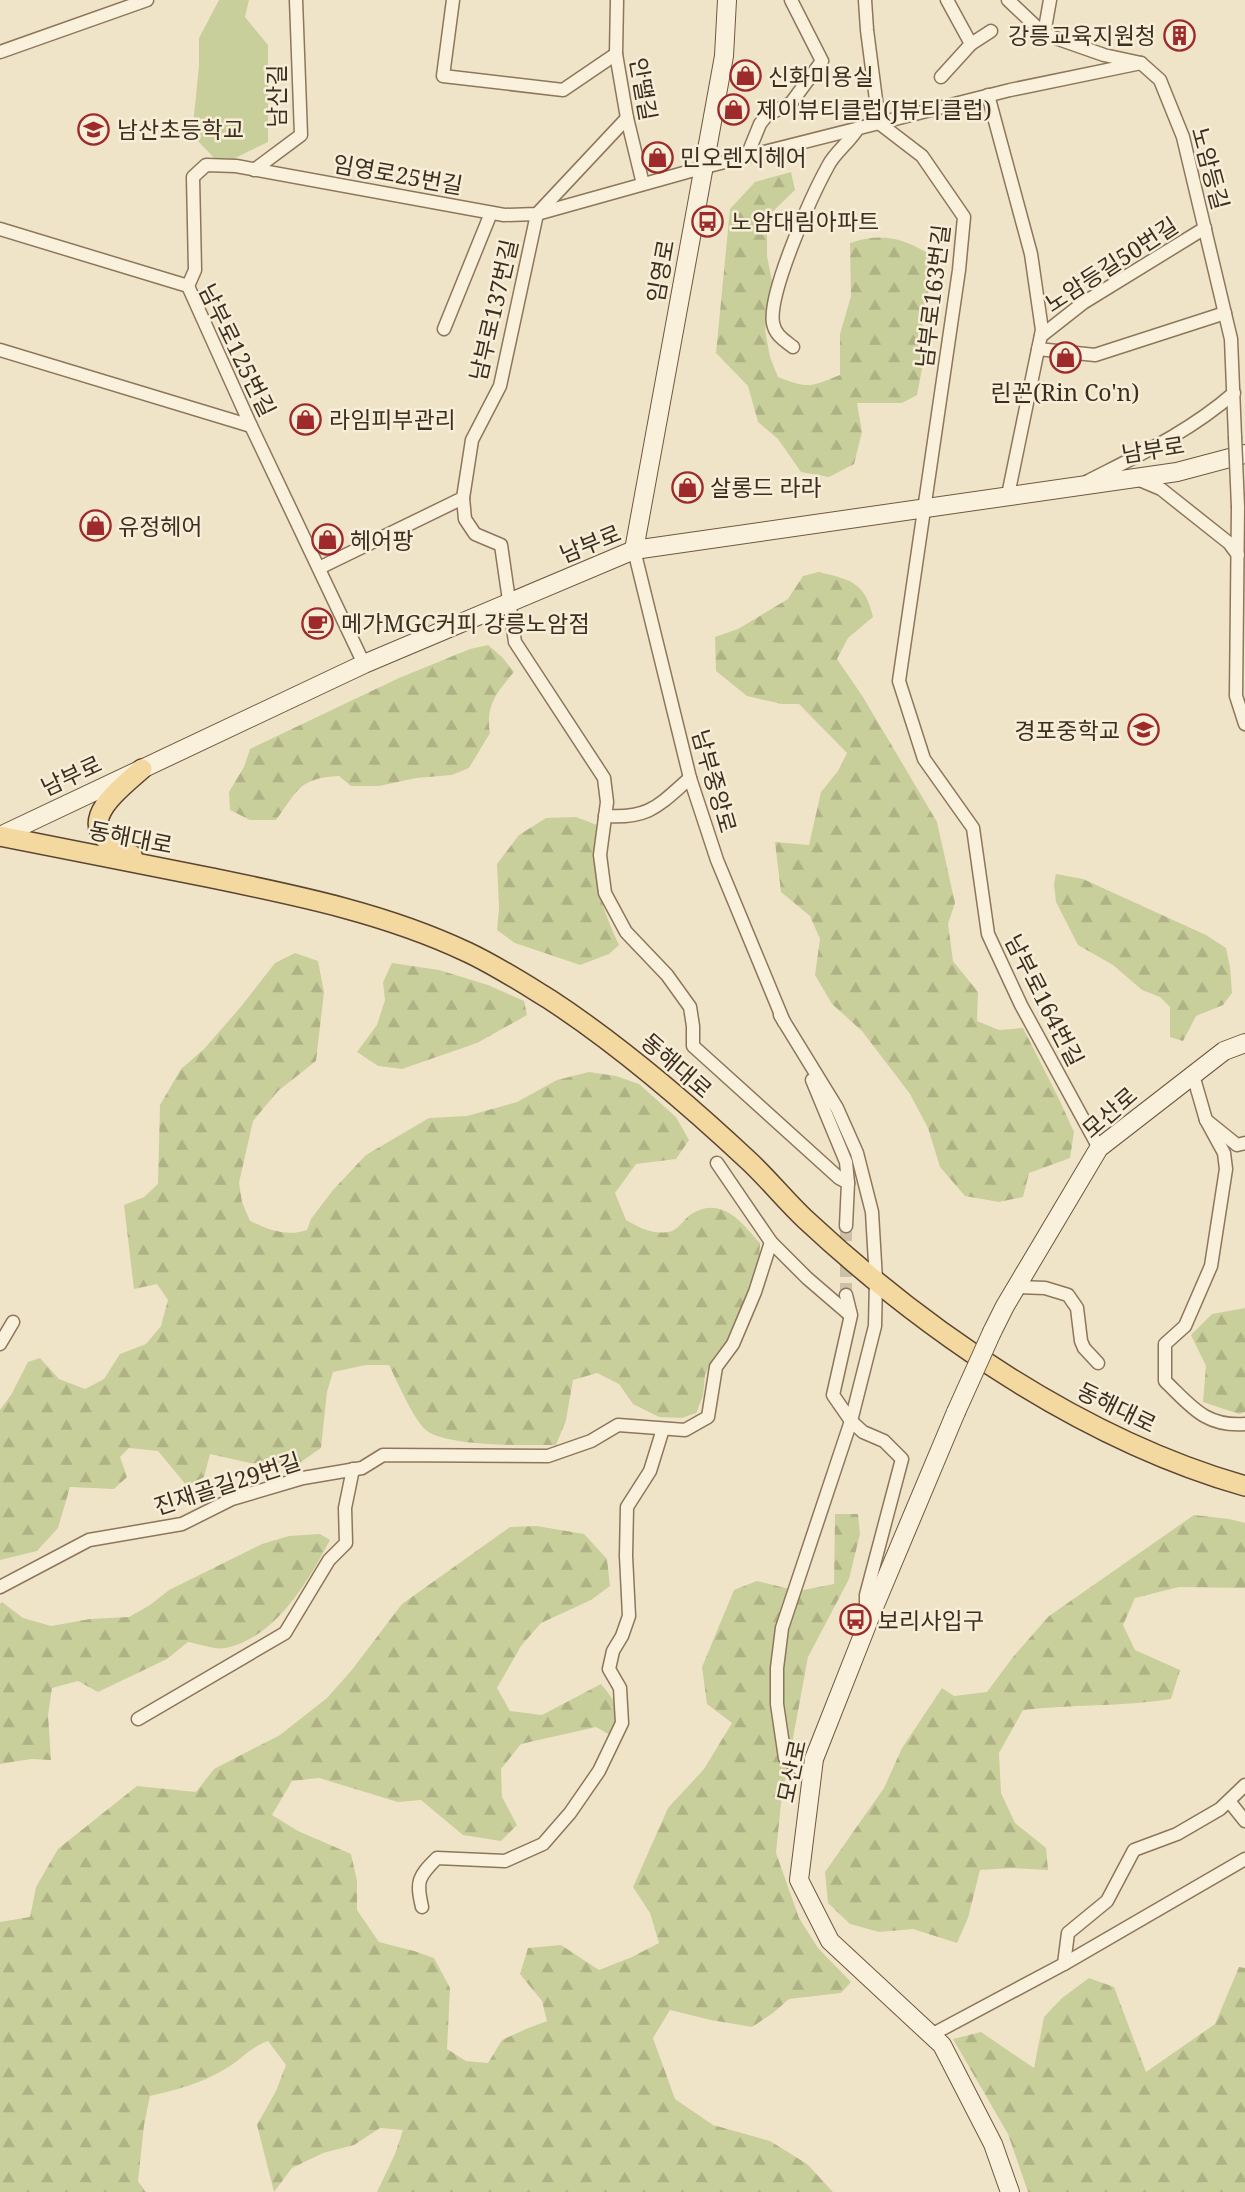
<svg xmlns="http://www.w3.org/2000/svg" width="1245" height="2192" font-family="'Noto Serif','Noto Sans KR',serif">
<defs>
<pattern id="forest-firs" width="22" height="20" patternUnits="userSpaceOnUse" patternTransform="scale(1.75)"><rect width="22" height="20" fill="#c9cf9b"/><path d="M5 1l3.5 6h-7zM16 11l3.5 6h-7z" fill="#aeb285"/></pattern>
</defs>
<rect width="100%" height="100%" fill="#f0e4c8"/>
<!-- forest -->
<g fill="url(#forest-firs)">
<path d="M791,172L795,190L767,217V256L774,291L765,330L770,357L778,377C809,389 810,387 840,375V334L851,296L850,243C883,232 902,238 931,255L933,274L922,318L925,353L917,395L902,403H857L862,432L854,464L829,477L801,472L778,439L758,422L748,386L716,353L730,209L755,182Z"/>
<path d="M819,572C851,580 865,582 873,617L848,638L837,659L863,697L937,822L955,903L948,924L953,961L978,992L977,1021L999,1030L1023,1028L1058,1097L1074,1132L1070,1158L1029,1173L1023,1197L999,1202L965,1196L940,1167L928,1128L910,1094L862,1031L832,1004L815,975L820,939L810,916L781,892L775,842L809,845L821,792L838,771L847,753L799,704H782L747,696L716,671L715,637L738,629L788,599L803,576Z"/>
<path d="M488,645L502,657L514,672C497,692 485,706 490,733L469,768L452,775L416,778L379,786H351L339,776C298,778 298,791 276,820H250L230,810L229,792L244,767L250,749L399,678L470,649Z"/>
<path d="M576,817L597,825C589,871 600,904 619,945L609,954L580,965L515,943L497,930L499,908L497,864L519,835L546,818Z"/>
<path d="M1056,874L1083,879L1206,935L1226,948L1230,967L1232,993L1223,1005L1196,1016L1183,1041L1170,1037V1007L1160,997L1142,990L1113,965L1078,945L1056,902L1054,884Z"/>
<path d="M295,953L318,961L324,992L316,1061L278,1091L253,1121L239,1183L242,1202L250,1221C270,1230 286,1237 307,1230L311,1219L333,1190L366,1155L429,1118L467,1116L517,1102L557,1080L589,1072L616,1076L639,1084L676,1117L689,1140L676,1159L636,1164L615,1193L626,1220C640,1228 655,1236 672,1231C680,1228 685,1217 693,1213C723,1196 742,1223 760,1243L759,1263L734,1331L714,1357L705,1375L703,1396L696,1413L682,1418L659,1417L633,1404L619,1384L597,1373L573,1380L566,1420L556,1445C528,1445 449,1447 427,1431C414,1421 397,1381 389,1365H366L333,1372L327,1392L321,1448L298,1464L250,1463L210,1454L204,1477L187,1486L158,1451L129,1448L120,1457L127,1477L114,1489L70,1487L58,1528L37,1551L0,1560V1410L11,1395L28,1362L40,1358L59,1379L85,1389L104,1379L120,1354L146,1344L161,1326L168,1300L157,1284L134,1289L124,1205L144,1197L158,1184L160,1105L181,1069L204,1049L239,1009L275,963Z"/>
<path d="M392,963L439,970L488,985L524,1001L527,1015L477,1043L402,1069L378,1066L357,1052L377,1025L385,1000L383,982Z"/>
<path d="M1245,1308V1412L1239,1414L1203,1402L1206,1366L1191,1335L1212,1314Z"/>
<path d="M835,1514H858L860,1534L849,1579L808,1657L781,1803L776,1853L799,1918L818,1948L851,1982L841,1993L789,1999L773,2013L752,2027L711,2020L670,2010L653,2038L675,2099L713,2125L770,2141L807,2164L833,2192H377L395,2154L403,2130L380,2128L354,2145L323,2153L292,2168L274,2192L257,2125L276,2091L286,2065L268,2041C249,2048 243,2058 227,2068C200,2084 179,2089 150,2096L144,2125L138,2181L146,2192H0V1922L30,1917L36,1887L58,1849L137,1786L196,1792L214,1769L280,1735L327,1698L351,1671L402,1604L510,1527L537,1526L584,1534L607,1559L610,1586L591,1600L541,1623L521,1646L497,1688L510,1711L542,1715L601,1684C619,1706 621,1709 610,1735L596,1727L521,1744L501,1769L502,1797L517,1825L501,1841L463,1835L421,1800L398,1802L319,1778L292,1781L272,1815L298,1831L351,1854L357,1881V1910L379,1942L414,1951L434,1958L450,1988L447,2049L466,2061L488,2063L502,2040L526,2029L547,2021L542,2001L520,1974L528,1948L561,1945L599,1970L632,1957L659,1943L650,1913L633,1887L668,1808L704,1769L732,1723L707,1704L702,1667L734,1590L757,1581L798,1591L834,1584Z"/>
<path d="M1194,1515L1229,1519L1245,1523V1588L1179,1587L1135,1598L1123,1625L1135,1650L1180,1670L1171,1699C1122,1707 1072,1704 1023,1710L999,1753L1001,1793L1015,1823L1046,1848L1048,1870L1013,1868L980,1870L968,1918L957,1943L913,1929L879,1932L850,1924L828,1903L825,1872L884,1788L902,1748L942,1688L954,1696L987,1692L1013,1657L1049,1616Z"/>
<path d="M320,1534L330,1540C307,1583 277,1636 226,1648C215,1650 199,1644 188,1642L167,1659L98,1692L78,1681L52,1688L48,1715L51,1760L31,1759L0,1764V1604L2,1602L23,1618L51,1626L90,1619L129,1617L150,1605L169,1590L262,1544L289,1536Z"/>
<path d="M1239,1967L1245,1968V2192H1028L1008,2134L953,2039L981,2032L1034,2068L1044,2017L1062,1998L1089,1978L1114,1987L1146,2072L1215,2024Z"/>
</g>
<!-- park -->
<path fill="#c9cf9b" d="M219,0H249L245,17L268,45V142L221,165L192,135L199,66V38Z"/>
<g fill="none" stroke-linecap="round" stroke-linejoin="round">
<!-- street-tunnel -->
<path stroke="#ccc0a6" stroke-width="12" stroke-dasharray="12 6" stroke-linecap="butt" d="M846,1295V1226"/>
<defs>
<g id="street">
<path d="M453,0L443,76L563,90L616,54"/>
<path d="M617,0L616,54L627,118L643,184"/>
<path d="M865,0L867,30L879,123L922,156L964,217L959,270L899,681L924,759L973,828L988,934L1021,1005L1099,1148"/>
<path d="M1008,0L1044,34L1104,55L1141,63L1160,80L1183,137L1231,339L1235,437"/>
<path d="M1044,34L1050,0"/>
<path d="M971,44L991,31"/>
<path d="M0,52L147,0"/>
<path d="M941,77L971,44L947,0"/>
<path d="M988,95L1031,254L1042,330L1008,495"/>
<path d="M627,118L537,214L500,386L472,440L463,498L465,519L475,534L501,545L515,642L604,778L607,802L600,855L605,893L626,932L667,975L690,1007L693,1026V1046L839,1178L848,1183"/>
<path d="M747,156L760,124L767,115L791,103L822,61L791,0"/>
<path d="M254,170L301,135L296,0"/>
<path d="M0,229L188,286L251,426L364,664"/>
<path d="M188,286L195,270L193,177L206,165L236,166L504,215L537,214L705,167L1010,90L1141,63"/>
<path d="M444,329L491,213"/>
<path d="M1041,336L1083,303L1205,228"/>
<path d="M793,347C784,340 775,335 773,323C768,293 812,195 828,166C835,152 850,142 858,128"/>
<path d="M1038,349L1095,355L1225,313"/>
<path d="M0,350L251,426"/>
<path d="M1135,478L1161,489L1229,543L1238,555"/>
<path d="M1088,481C1141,454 1189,432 1234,393"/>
<path d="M1238,507L1236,696L1245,724"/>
<path d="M634,550L690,778L717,860L784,1022"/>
<path d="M319,568L463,498"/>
<path d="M605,816C650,819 659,805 690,778"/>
<path d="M780,1015L837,1108L857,1153L872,1212L876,1280L875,1326L851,1421L782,1628L777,1668V1704L785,1758L812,1778"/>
<path d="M1193,1075L1206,1120L1237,1145L1245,1143"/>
<path d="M812,1080L846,1162L848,1183L846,1226"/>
<path d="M1206,1120L1224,1153L1226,1169L1211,1266L1185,1326L1165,1344V1381C1191,1406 1205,1427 1245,1424"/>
<path d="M717,1163L771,1242L807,1278L850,1315"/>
<path d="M1017,1287L1045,1288L1068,1295L1077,1308L1081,1341L1084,1348L1098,1363"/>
<path d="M846,1295L851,1315L833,1395L851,1421L863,1432L884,1441L902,1459L866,1595V1604L872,1612"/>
<path d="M0,1344L13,1322"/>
<path d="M0,1587L89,1540L182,1524L232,1499L303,1478L362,1468L383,1455L548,1456L591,1441L618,1425L685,1430L708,1417L716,1367L733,1344L755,1292L771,1242"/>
<path d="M138,1719L285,1633L329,1560L346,1543L345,1508L353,1469"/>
<path d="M1229,1801L1245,1821"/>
<path d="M422,1907C416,1881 418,1877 437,1858L505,1861L543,1844L570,1813L599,1771L622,1723L620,1688L609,1669L613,1651L622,1636L629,1616L626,1556L627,1507L650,1471L663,1429"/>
<path d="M1064,1964L1245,1859"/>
<path d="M931,2035L1064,1964L1068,1933L1107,1901L1134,1850L1177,1834L1220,1809L1245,1785"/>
</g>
<g id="secondary">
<path d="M634,550L724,56L727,0"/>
<path d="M0,836L364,664L634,550L1177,472L1245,454"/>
<path d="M992,1332L1005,1306L1099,1148L1224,1051L1245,1043"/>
<path d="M956,1412L872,1612L814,1759L799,1880L830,1941L942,2045L993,2144L1010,2192"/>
</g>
<g id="primary">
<path d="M0,836C71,850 141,864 212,878C299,896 387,914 467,952C495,965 523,983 549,999C621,1046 687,1103 750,1162C769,1180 786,1201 805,1219C927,1333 1084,1440 1245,1486"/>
<path d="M132,855C68,829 109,798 142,769"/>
</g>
</defs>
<!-- street casing -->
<use href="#street" stroke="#8d765c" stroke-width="15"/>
<!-- secondary casing -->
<use href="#secondary" stroke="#6f573f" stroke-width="20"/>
<!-- primary casing -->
<use href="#primary" stroke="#5b4430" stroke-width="22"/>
<!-- street -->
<use href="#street" stroke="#faf1dc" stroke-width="12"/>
<!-- secondary -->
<use href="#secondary" stroke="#faf1dc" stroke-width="18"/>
<!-- primary -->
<use href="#primary" stroke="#f3d9a0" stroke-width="19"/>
<defs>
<path id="street-bridge" d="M1235,437L1238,507"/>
<path id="secondary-bridge" d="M956,1412L992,1332"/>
</defs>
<!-- street-bridge casing -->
<use href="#street-bridge" stroke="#8d765c" stroke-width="15" stroke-linecap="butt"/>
<!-- secondary-bridge casing -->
<use href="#secondary-bridge" stroke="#6f573f" stroke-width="20" stroke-linecap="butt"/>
<!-- street-bridge -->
<use href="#street-bridge" stroke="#faf1dc" stroke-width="12"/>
<!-- secondary-bridge -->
<use href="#secondary-bridge" stroke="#faf1dc" stroke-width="18"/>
</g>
<!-- icons -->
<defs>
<symbol id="building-ring" viewBox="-11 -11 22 22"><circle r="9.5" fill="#f7eed8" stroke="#9e2a2b" stroke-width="1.5"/><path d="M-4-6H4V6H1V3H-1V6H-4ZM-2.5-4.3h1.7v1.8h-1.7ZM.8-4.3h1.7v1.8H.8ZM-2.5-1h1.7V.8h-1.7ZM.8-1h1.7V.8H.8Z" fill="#9e2a2b"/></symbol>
<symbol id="shop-ring" viewBox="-11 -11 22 22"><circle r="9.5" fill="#f7eed8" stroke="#9e2a2b" stroke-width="1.5"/><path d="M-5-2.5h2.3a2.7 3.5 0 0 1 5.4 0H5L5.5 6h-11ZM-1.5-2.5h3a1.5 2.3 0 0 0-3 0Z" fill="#9e2a2b"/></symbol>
<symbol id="school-ring" viewBox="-11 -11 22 22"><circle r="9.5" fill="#f7eed8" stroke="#9e2a2b" stroke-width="1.5"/><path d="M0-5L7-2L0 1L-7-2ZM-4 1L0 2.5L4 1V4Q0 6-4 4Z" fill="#9e2a2b"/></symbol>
<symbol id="bus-ring" viewBox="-11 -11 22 22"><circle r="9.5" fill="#f7eed8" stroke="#9e2a2b" stroke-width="1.5"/><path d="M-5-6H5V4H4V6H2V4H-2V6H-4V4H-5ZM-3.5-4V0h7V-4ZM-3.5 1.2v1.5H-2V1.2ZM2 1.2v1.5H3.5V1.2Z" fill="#9e2a2b"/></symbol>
<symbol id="cafe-ring" viewBox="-11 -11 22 22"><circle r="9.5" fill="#f7eed8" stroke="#9e2a2b" stroke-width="1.5"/><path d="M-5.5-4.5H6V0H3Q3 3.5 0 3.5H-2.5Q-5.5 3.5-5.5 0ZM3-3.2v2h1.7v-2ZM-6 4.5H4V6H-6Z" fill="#9e2a2b"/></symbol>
</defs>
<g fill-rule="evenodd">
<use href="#building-ring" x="1162" y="18" width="35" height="35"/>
<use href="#shop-ring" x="728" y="58" width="35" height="35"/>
<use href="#shop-ring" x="716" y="92" width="35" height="35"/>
<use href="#school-ring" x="76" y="112" width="35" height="35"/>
<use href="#shop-ring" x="640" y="140" width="35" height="35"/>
<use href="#bus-ring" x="690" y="204" width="35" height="35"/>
<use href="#shop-ring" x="1048" y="340" width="35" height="35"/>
<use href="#shop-ring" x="288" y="402" width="35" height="35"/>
<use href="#shop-ring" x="670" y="470" width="35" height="35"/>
<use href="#shop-ring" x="78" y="508" width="35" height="35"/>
<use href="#shop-ring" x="310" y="522" width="35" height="35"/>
<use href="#cafe-ring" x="300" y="606" width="35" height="35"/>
<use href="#school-ring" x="1126" y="712" width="35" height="35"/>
<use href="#bus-ring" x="838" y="1602" width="35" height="35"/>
</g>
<g text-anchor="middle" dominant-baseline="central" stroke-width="5" stroke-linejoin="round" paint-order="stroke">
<!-- poi labels -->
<g font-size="23" fill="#3d2e20" stroke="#f7eed8" text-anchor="start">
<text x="1156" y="35" text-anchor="end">강릉교육지원청</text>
<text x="768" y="76">신화미용실</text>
<text x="756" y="109">제이뷰티클럽(J뷰티클럽)</text>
<text x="117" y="129">남산초등학교</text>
<text x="680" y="157">민오렌지헤어</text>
<text x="731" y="221">노암대림아파트</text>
<text x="1065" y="392" text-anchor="middle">린꼰(Rin Co'n)</text>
<text x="329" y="419">라임피부관리</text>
<text x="710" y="487">살롱드 라라</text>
<text x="118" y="526">유정헤어</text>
<text x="350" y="540">헤어팡</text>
<text x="341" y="623">메가MGC커피 강릉노암점</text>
<text x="1120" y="730" text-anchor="end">경포중학교</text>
<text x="878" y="1620">보리사입구</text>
</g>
<!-- street labels -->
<g font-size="23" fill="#3d2e20" stroke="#f7eed8">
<text transform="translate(644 89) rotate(80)">안땔길</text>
<text transform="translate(276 96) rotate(-90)">남산길</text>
<text transform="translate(1211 168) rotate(75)">노암등길</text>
<text transform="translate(398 174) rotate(10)">임영로25번길</text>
<text transform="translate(1111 264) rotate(-33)">노암등길50번길</text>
<text transform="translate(660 271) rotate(-80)">임영로</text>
<text transform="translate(932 296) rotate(-83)">남부로163번길</text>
<text transform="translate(493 310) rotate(-77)">남부로137번길</text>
<text transform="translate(238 350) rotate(64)">남부로125번길</text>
<text transform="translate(1153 449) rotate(-9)">남부로</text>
<text transform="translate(590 543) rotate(-22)">남부로</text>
<text transform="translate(71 775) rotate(-25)">남부로</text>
<text transform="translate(715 781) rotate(74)">남부중앙로</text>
<text transform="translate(131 837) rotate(11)">동해대로</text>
<text transform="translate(1045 1000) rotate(63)">남부로164번길</text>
<text transform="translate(677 1065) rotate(41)">동해대로</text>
<text transform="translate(1109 1112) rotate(-41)">모산로</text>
<text transform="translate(1117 1407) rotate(26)">동해대로</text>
<text transform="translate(227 1483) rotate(-18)">진재골길29번길</text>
<text transform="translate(791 1771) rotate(-78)">모산로</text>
</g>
</g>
</svg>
